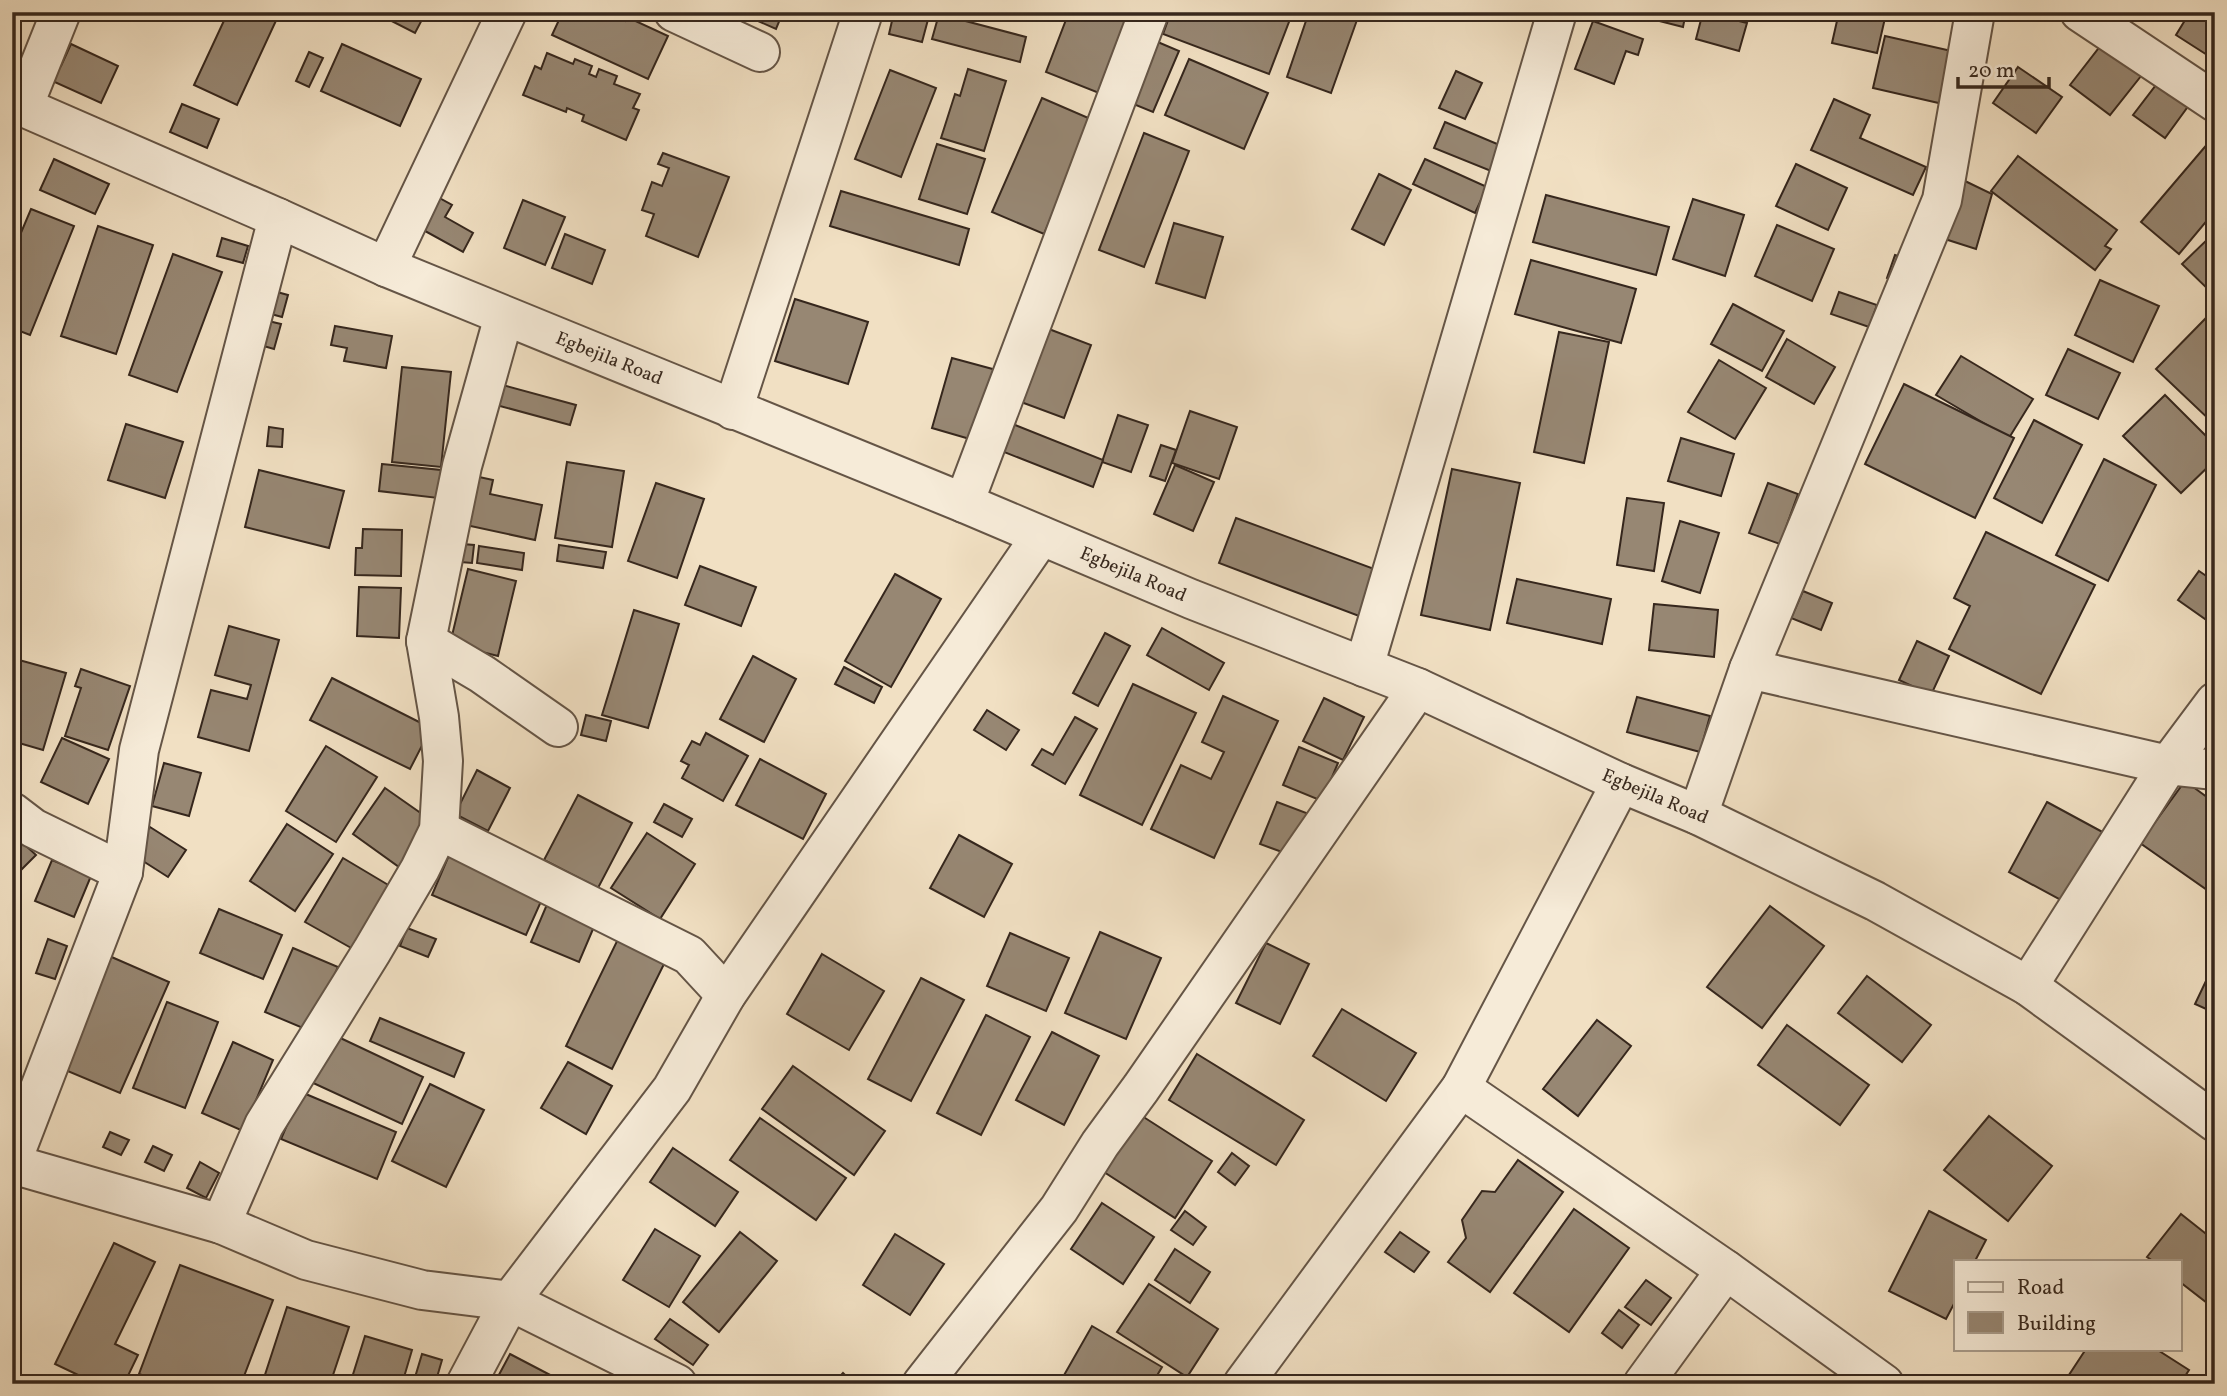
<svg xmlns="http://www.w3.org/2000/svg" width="2227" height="1396" font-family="Vollkorn,serif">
<rect width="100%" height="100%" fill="#f1e0c3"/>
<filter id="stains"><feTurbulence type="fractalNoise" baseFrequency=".00286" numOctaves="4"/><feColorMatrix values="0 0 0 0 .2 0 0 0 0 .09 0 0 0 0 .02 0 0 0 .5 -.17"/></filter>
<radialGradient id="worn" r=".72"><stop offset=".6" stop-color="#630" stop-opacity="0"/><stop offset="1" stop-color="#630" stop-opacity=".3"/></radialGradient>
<!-- building -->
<g fill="#978773" stroke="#36271d" stroke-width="2">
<path d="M228,12H280L237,105L194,85Z"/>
<path d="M374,12H426L415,33Z"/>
<path d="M554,12H607L625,21L627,17L668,36L648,79L552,35L559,20L552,17Z"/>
<path d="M738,12H783L776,29Z"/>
<path d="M894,12H930L922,42L889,34Z"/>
<path d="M1069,12H1130L1099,93L1046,72Z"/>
<path d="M1171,12H1287L1292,14L1269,74L1163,34Z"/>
<path d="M1309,12H1332L1357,20L1331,93L1287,77Z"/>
<path d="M1624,12H1686L1683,27Z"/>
<path d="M1703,12L1747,23L1739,51L1696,39Z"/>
<path d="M1736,12H1754L1752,17Z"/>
<path d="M1839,12H1856L1885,18L1877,53L1832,43Z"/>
<path d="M2190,12H2215V60L2176,35Z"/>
<path d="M939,14L1026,37L1020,62L932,39Z"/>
<path d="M1593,21L1643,39L1638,55L1626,51L1614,84L1575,69Z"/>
<path d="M1885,36L1956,52L1943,104L1873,88Z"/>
<path d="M1153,40L1179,51L1153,112L1126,101Z"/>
<path d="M2105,40L2145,71L2110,115L2070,85Z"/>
<path d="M71,44L118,66L101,103L48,79L55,63L61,66Z"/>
<path d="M342,44L421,79L400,126L321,91Z"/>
<path d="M309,52L323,58L309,87L296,81Z"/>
<path d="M547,53L573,64L575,59L592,66L589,74L596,77L599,69L617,76L614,84L640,94L633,108L639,110L626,140L582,121L584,115L567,108L566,112L523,95L535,66L541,69Z"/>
<path d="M1189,59L1268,93L1244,149L1165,115Z"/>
<path d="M2018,67L2062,97L2036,133L1993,103Z"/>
<path d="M968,69L1006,81L984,151L941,138L955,94L960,96Z"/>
<path d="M890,70L936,88L901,177L855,159Z"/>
<path d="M1456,71L1482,83L1465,119L1439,108Z"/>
<path d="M2156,85L2169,95L2174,88L2192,101L2165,138L2133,115Z"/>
<path d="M1042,98L1093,120L1044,234L992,212Z"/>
<path d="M1834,99L1870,115L1860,138L1926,167L1913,195L1811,150Z"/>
<path d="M182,104L219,119L207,148L170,132Z"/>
<path d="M1445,122L1502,146L1491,171L1434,148Z"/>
<path d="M1144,133L1189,151L1144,267L1099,250Z"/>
<path d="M2215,135V211L2179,254L2141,222Z"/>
<path d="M937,144L985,159L967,214L919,199Z"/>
<path d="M663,153L729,177L698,257L646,236L654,214L642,210L652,182L662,186L669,168L658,164Z"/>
<path d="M2018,156L2117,230L2105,246L2111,249L2095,270L1991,191Z"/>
<path d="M54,159L109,184L95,214L40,190Z"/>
<path d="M1425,159L1487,187L1475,213L1413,184Z"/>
<path d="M1796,164L1847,188L1828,230L1776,206Z"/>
<path d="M1379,174L1411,190L1384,245L1352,229Z"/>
<path d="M1965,181L1992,194L1976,249L1945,239Z"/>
<path d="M841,191L969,229L959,265L830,226Z"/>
<path d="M434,195L452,205L445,217L473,233L463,252L416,226Z"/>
<path d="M1546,195L1669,227L1656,275L1533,242Z"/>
<path d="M1693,199L1744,215L1725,276L1673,259Z"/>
<path d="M523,200L565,217L545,265L504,248Z"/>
<path d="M31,209L74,226L30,335L12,328V254Z"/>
<path d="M1174,223L1223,237L1205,298L1156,283Z"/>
<path d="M1777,225L1834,249L1812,301L1755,276Z"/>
<path d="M98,226L153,245L116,354L61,336Z"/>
<path d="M2215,232V296L2182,264Z"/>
<path d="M565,234L605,250L592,284L552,268Z"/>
<path d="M222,238L248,246L243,263L217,256Z"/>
<path d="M173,254L222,272L177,392L129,375Z"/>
<path d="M1895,255L1907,259L1899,283L1887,278Z"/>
<path d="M1531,260L1636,289L1621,343L1515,314Z"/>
<path d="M2100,280L2159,306L2133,362L2075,335Z"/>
<path d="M266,289L288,295L282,317L260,311Z"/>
<path d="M1839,292L1877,305L1869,327L1831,314Z"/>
<path d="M795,299L868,322L848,384L775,361Z"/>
<path d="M1733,304L1784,331L1762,371L1711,344Z"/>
<path d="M260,319L281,324L274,349L253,343Z"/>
<path d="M2205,319L2215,328V425L2156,369Z"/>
<path d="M335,326L392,336L386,368L344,361L347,348L331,345Z"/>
<path d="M1041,326L1091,345L1064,418L1013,399Z"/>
<path d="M1559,332L1609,342L1584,463L1534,452Z"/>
<path d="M1787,339L1835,367L1814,404L1766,377Z"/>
<path d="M2068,349L2120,373L2098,419L2046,395Z"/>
<path d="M1961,356L2033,399L2009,438L1936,395Z"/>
<path d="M952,358L1000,371L980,442L932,428Z"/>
<path d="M1719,360L1766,388L1735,439L1688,412Z"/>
<path d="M402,367L451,372L441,467L392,462Z"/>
<path d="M495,383L576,405L570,425L489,403Z"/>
<path d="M1904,384L2014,438L1975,518L1865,464Z"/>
<path d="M2165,395L2215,445V460L2181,493L2123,436Z"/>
<path d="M1190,411L1237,427L1219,479L1172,463Z"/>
<path d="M1118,415L1148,425L1131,472L1102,462Z"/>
<path d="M2034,420L2082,445L2042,523L1994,498Z"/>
<path d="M1005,421L1103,460L1093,487L994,448Z"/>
<path d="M126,424L183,442L165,498L108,480Z"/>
<path d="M269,427L283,429L282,447L267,446Z"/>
<path d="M1681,438L1734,454L1721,496L1668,481Z"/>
<path d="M1161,445L1176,450L1165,481L1150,476Z"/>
<path d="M2104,459L2156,485L2108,581L2056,555Z"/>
<path d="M567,462L624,471L612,547L555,538Z"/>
<path d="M382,464L441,470L438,498L379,491Z"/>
<path d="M1175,465L1214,482L1193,531L1154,514Z"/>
<path d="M1452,469L1520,483L1490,630L1421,615Z"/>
<path d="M259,470L344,491L329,548L245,527Z"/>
<path d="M470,475L493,480L490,494L542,505L535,540L452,522Z"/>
<path d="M656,483L704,499L677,578L628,561Z"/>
<path d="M1768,483L1798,494L1780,544L1749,533Z"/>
<path d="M1627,498L1664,503L1654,571L1617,565Z"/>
<path d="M1236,518L1377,570L1359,616L1219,563Z"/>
<path d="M1680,521L1719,533L1700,593L1662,581Z"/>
<path d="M363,529L402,530L401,576L355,575L356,548H362Z"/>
<path d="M1986,532L2095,585L2041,694L1949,649L1970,606L1954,598Z"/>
<path d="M450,543L474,545L472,563L448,561Z"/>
<path d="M559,545L606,552L603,568L557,561Z"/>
<path d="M479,546L524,553L522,570L477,563Z"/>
<path d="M700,566L756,587L741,626L685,605Z"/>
<path d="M468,569L516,581L498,656L450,644Z"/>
<path d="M2199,571L2215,582V626L2178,600Z"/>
<path d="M895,574L941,599L891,687L845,661Z"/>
<path d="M1517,579L1611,599L1602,644L1507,623Z"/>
<path d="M359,587L401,588L399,638L357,636Z"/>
<path d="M1803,591L1832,603L1821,630L1791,618Z"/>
<path d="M1654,604L1718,610L1714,657L1649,650Z"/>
<path d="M634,610L679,624L648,728L602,715Z"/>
<path d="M229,626L279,640L249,751L198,737L211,690L247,699L251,685L215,675Z"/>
<path d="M1162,628L1224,663L1209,690L1147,655Z"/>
<path d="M1105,633L1130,646L1098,706L1073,693Z"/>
<path d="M1917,641L1949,656L1931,695L1899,680Z"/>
<path d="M753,656L796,679L764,742L720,719Z"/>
<path d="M19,660L66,673L43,750L12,741V684Z"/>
<path d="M844,667L882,687L874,703L835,684Z"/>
<path d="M81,669L130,686L108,750L65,736L81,688L75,686Z"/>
<path d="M332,678L431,728L410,769L310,720Z"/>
<path d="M1133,684L1196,713L1142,825L1080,795Z"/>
<path d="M1223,696L1278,721L1214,858L1151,829L1181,765L1211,779L1224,752L1202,742Z"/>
<path d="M1637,697L1710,716L1700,752L1627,732Z"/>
<path d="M1324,698L1364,717L1343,760L1303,741Z"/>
<path d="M987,710L1019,730L1006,750L974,730Z"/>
<path d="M586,715L611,721L606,741L581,735Z"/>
<path d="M1075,717L1097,729L1065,784L1032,765L1042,749L1053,755Z"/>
<path d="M706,733L748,756L723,801L682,778L689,765L681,761L692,741L700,745Z"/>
<path d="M62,738L109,759L88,804L41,782Z"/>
<path d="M326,746L377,777L336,842L286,811Z"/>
<path d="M1299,747L1338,763L1322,801L1283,785Z"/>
<path d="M760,759L826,794L803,839L736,805Z"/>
<path d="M164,763L201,773L189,816L152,806Z"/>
<path d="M477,770L510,788L488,831L455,814Z"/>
<path d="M2185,781L2215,803V885L2210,892L2140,843Z"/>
<path d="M385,788L432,821L399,867L353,834Z"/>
<path d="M578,795L632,823L598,888L544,860Z"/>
<path d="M1277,802L1309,814L1293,856L1260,844Z"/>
<path d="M2047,802L2108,835L2070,905L2009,872Z"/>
<path d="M664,804L692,819L682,837L654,822Z"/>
<path d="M287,824L333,854L295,911L250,881Z"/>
<path d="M150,827L186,850L168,877L132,854Z"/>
<path d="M12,833L36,855L12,879Z"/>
<path d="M647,833L695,864L660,919L611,888Z"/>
<path d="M959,835L1012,864L984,917L930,888Z"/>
<path d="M452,848L547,888L526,935L432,895Z"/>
<path d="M343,858L390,886L353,949L305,922Z"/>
<path d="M52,860L91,876L74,917L35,901Z"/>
<path d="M551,895L599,915L579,962L531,942Z"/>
<path d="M1770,906L1824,946L1762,1028L1707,987Z"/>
<path d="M219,909L282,935L263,979L200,953Z"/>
<path d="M407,928L436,939L428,957L400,946Z"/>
<path d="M1100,932L1161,958L1126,1039L1065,1013Z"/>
<path d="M1010,933L1069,958L1046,1011L987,986Z"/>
<path d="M620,935L667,958L612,1069L566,1046Z"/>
<path d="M48,939L67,946L55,979L36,973Z"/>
<path d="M1266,943L1309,964L1280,1024L1236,1003Z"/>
<path d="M293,948L338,967L310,1031L265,1012Z"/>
<path d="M822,954L884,991L849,1050L787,1014Z"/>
<path d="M107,955L169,982L120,1093L58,1067Z"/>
<path d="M2215,962V1013L2195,1004Z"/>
<path d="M1867,976L1931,1025L1902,1062L1838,1013Z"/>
<path d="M921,978L964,1000L911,1101L868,1079Z"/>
<path d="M167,1002L218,1022L185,1108L133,1088Z"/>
<path d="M1342,1009L1416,1053L1386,1101L1313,1056Z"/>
<path d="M986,1015L1030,1037L981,1135L937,1113Z"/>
<path d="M380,1018L464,1053L454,1077L370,1041Z"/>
<path d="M1597,1020L1631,1046L1578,1116L1543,1089Z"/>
<path d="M1787,1025L1869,1085L1840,1125L1758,1065Z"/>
<path d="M1052,1032L1099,1056L1064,1125L1016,1100Z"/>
<path d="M334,1035L423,1077L402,1124L311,1082Z"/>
<path d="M233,1042L273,1060L243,1131L202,1113Z"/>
<path d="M1197,1054L1304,1120L1276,1165L1169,1100Z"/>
<path d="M568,1062L612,1086L586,1134L541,1108Z"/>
<path d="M793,1066L885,1131L854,1175L762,1109Z"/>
<path d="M430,1084L484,1110L446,1187L392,1161Z"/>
<path d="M301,1092L396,1132L377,1179L281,1139Z"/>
<path d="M1142,1116L1212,1161L1175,1218L1104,1172Z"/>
<path d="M1989,1116L2052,1166L2008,1221L1944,1170Z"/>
<path d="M760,1118L846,1178L816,1220L730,1160Z"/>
<path d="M110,1132L129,1140L121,1155L103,1147Z"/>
<path d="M153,1146L172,1155L164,1171L145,1162Z"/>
<path d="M673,1148L738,1192L715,1226L650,1182Z"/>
<path d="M1232,1153L1249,1166L1235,1185L1218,1172Z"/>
<path d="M1518,1160L1563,1192L1490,1292L1448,1262L1466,1238L1462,1220L1482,1191L1495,1192Z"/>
<path d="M200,1162L219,1173L206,1198L187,1188Z"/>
<path d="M1102,1203L1154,1237L1123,1284L1071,1249Z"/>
<path d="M1574,1209L1629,1248L1569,1332L1514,1293Z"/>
<path d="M1185,1211L1206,1227L1193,1245L1171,1230Z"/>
<path d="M1929,1211L1986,1240L1975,1261H1956V1300L1946,1319L1889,1291Z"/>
<path d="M2181,1214L2215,1241V1301L2211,1306L2180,1282V1261H2153L2147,1257Z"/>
<path d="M655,1229L700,1256L669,1307L623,1280Z"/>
<path d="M740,1232L777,1261L719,1332L683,1302Z"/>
<path d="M1400,1232L1429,1252L1414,1272L1385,1252Z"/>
<path d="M895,1234L944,1264L910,1315L863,1285Z"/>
<path d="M114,1243L155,1262L115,1344L138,1355L124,1384H97L55,1364Z"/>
<path d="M1175,1249L1210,1272L1190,1303L1155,1280Z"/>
<path d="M180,1265L273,1300L241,1384H166L139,1374Z"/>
<path d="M1646,1280L1671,1298L1651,1325L1625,1307Z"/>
<path d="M1149,1284L1218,1329L1187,1377L1117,1332Z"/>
<path d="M287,1307L349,1327L330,1384H262Z"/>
<path d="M1619,1310L1639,1325L1622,1348L1602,1333Z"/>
<path d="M670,1319L708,1345L693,1365L655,1339Z"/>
<path d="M1092,1326L1162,1367L1152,1384H1059Z"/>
<path d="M365,1336L412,1350L402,1384H350Z"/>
<path d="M2086,1349H2156L2189,1370L2180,1384H2063Z"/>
<path d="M422,1354L442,1360L435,1384H413Z"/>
<path d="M510,1354L556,1378L553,1384H494Z"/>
<path d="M843,1373L854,1384H833Z"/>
</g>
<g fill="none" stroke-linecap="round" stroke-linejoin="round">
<defs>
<g id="minor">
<path d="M674,12L760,52"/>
<path d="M2080,12L2215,102"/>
<path d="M12,102L278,218L386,267L964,503L1191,599L1418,688L1621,783L1698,815L1875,901L2028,986L2215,1122"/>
<path d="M23,107L61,12"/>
<path d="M386,267L507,12"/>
<path d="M733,410L863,12"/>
<path d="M964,503L1149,12"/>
<path d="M426,641L482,674L558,727"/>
<path d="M1364,667L1557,12"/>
<path d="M1749,669L2168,765L2215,770"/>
<path d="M12,812L33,828L123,872"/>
<path d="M1698,815L1749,669L1942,200L1975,12"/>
<path d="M439,830L689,955L726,995"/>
<path d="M2028,986L2168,765L2215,702"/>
<path d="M1461,1088L1726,1270L1884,1384"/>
<path d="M12,1161L123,872L139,750L278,218"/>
<path d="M12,1164L221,1224L306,1260L422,1290L510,1301L677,1384"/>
<path d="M221,1224L264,1125L372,951L420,869L439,830L443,761L439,717L426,641L462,466L504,316"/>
<path d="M466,1384L510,1301L672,1089L726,995L1041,536"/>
<path d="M922,1384L1059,1209L1100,1144L1141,1088L1418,688"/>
<path d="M1243,1384L1461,1088L1621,783"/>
<path d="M1643,1384L1726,1270"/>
</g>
</defs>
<!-- minor casing -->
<use href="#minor" stroke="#655546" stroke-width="42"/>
<!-- minor -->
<use href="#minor" stroke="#f6ebd8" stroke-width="38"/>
</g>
<g text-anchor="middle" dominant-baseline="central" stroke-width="5" stroke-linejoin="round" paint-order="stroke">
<!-- street labels -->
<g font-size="19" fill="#36271d" stroke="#f6ebd8">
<text transform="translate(609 359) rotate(22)">Egbejila Road</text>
<text transform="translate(1133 575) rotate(23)">Egbejila Road</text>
<text transform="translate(1655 797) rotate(23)">Egbejila Road</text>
</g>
</g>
<!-- margin -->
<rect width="2227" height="1396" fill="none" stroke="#f1e0c3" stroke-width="42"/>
<rect x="14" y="14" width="2199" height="1368" fill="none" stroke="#36271d" stroke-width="3.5"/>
<rect x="21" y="21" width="2185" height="1354" fill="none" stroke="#36271d" stroke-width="2"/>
<!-- legend -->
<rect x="1954" y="1260" width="228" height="91" fill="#f6ebd8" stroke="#a99d8d" stroke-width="2"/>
<rect x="1968" y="1282" width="35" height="10" fill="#f6ebd8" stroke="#a99d8d" stroke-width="2"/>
<text x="2017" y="1294" font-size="21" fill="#36271d">Road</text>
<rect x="1968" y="1312" width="35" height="21" fill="#978773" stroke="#a99d8d" stroke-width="2"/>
<text x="2017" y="1330" font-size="21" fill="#36271d">Building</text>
<!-- scale -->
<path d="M1958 77v10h91v-10" fill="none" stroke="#36271d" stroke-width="3.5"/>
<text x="1968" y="77" font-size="21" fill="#36271d" stroke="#f6ebd8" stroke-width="5" paint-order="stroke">20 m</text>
<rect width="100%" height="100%" filter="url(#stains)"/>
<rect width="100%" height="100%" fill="url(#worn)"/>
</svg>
